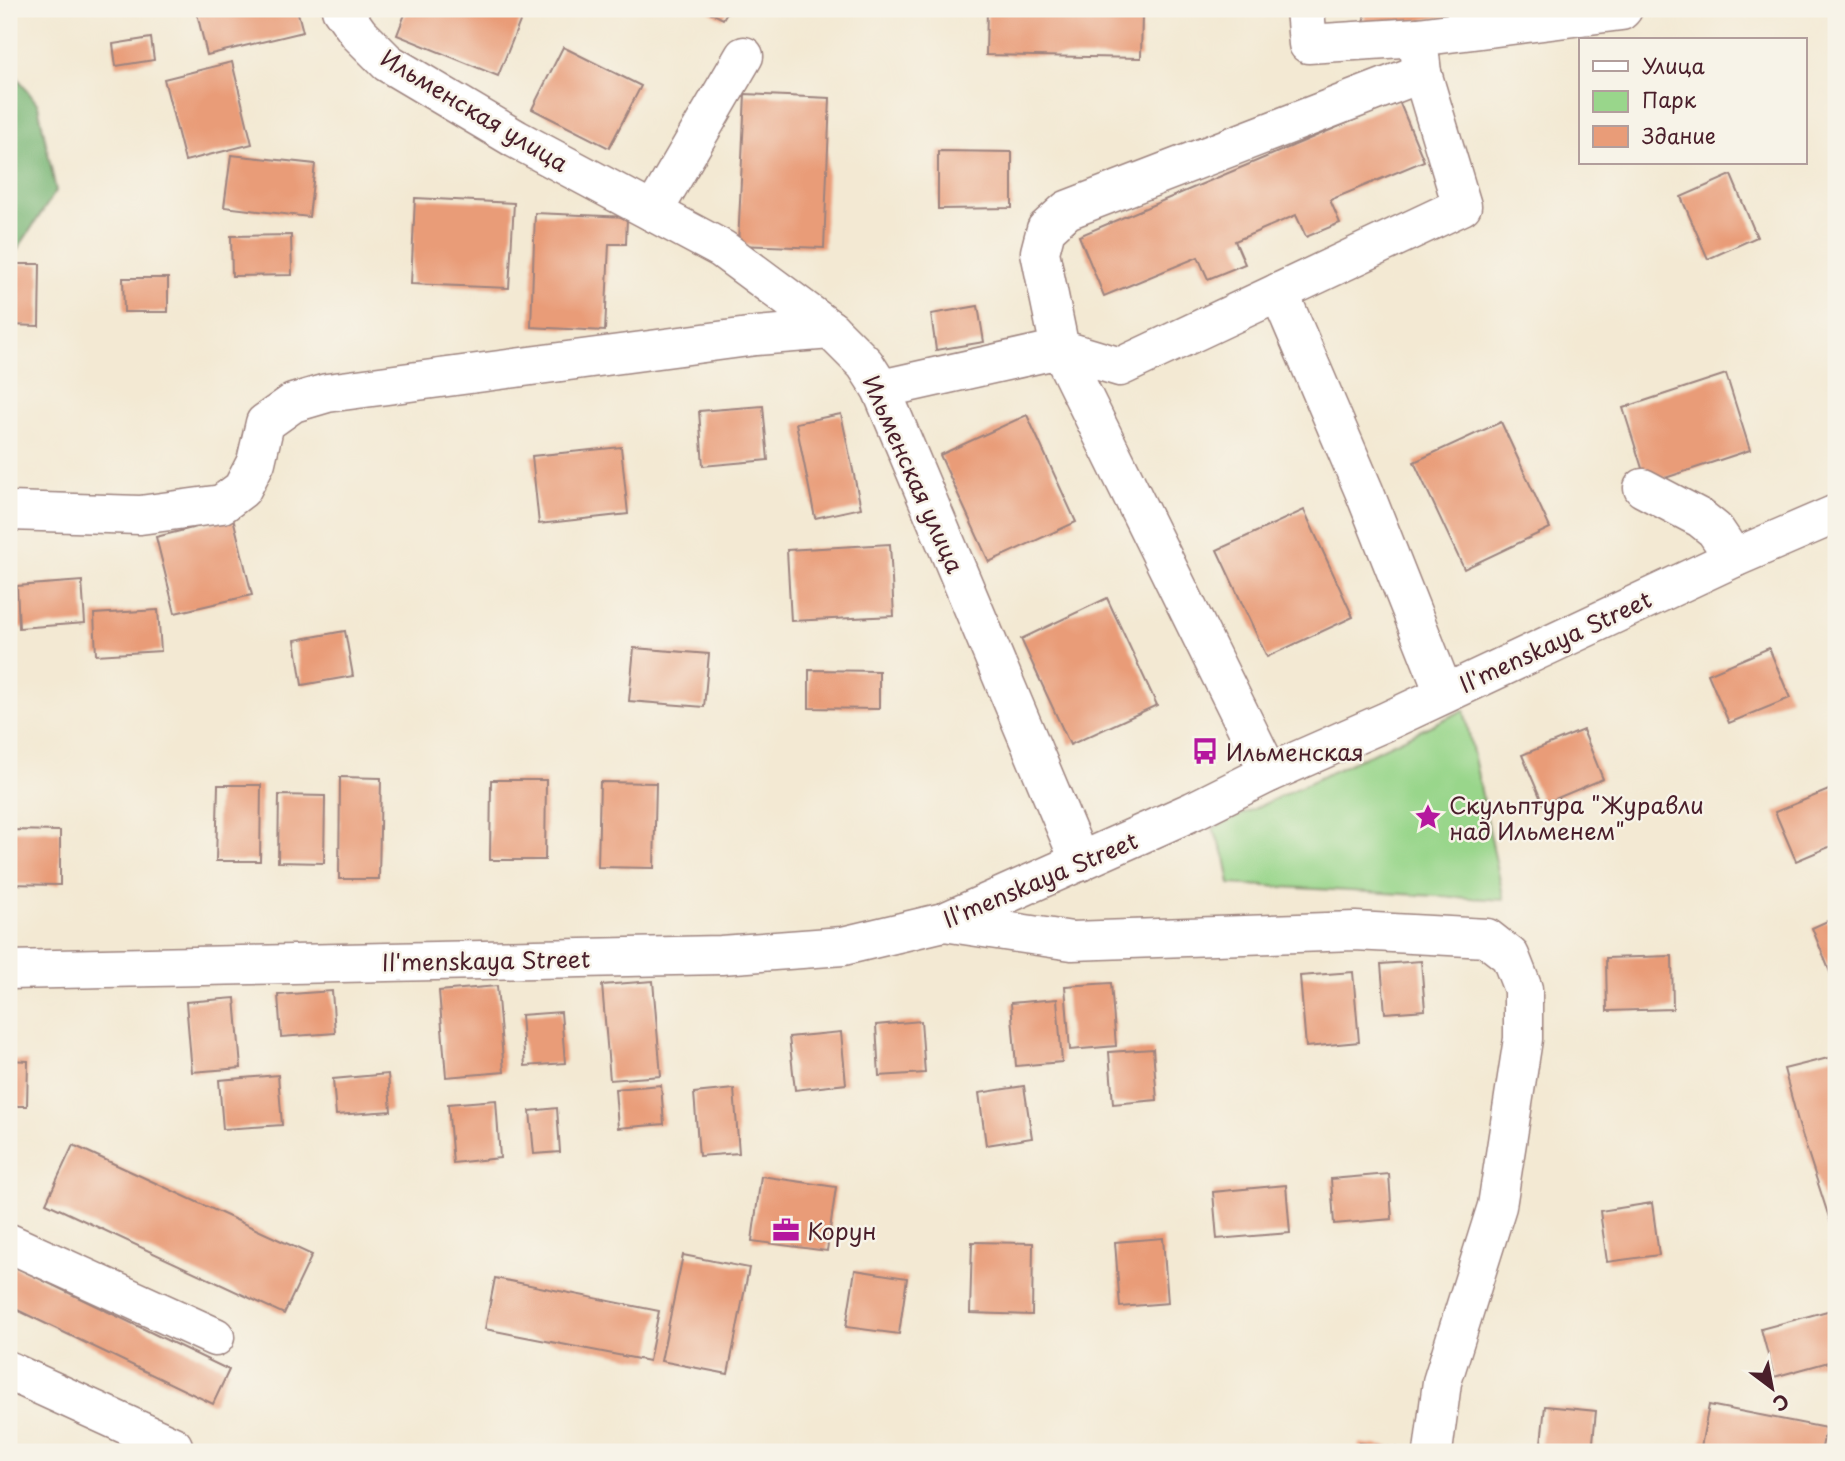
<svg xmlns="http://www.w3.org/2000/svg" width="1845" height="1461" font-family="'Playpen Sans',sans-serif">
<rect width="100%" height="100%" fill="#f7f3e8"/>
<filter id="ink" filterUnits="userSpaceOnUse"><feTurbulence type="fractalNoise" baseFrequency=".0143" numOctaves="2"/><feDisplacementMap in="SourceGraphic" scale="14" xChannelSelector="R" yChannelSelector="G"/><feConvolveMatrix kernelMatrix="1 2 1 2 8 2 1 2 1" color-interpolation-filters="sRGB"/></filter>
<filter id="wash" filterUnits="userSpaceOnUse"><feTurbulence type="fractalNoise" baseFrequency=".00686" numOctaves="4" result="noise"/><feDisplacementMap in="SourceGraphic" scale="28" xChannelSelector="R" yChannelSelector="G"/><feGaussianBlur stdDeviation="1.57" result="paint"/><feColorMatrix in="noise" values="0 0 0 0 0 0 0 0 0 0 0 0 0 0 0 0 0 1.4 0 .05"/><feComposite in="paint" operator="in"/></filter>
<g filter="url(#wash)">
<rect width="100%" height="100%" fill="#f3e9d3"/>
<!-- green -->
<path fill="#99d68b" stroke="#727a5b" stroke-width="2" d="M1464,710L1504,900L1230,884L1225,857L1213,828Z"/>
<!-- forest -->
<path fill="#7ab777" stroke="#626b51" stroke-width="2" d="M9,66L38,105L56,191L9,262Z"/>
<g id="blocks">
<!-- building -->
<g fill="#e99c78">
<path d="M196,9H297L303,32L207,55Z"/>
<path d="M407,9H525L498,76L397,35Z"/>
<path d="M704,9H729L723,19Z"/>
<path d="M987,9L1142,13L1141,58L986,55Z"/>
<path d="M1363,9H1496L1366,28Z"/>
<path d="M151,38L154,60L116,66L113,44Z"/>
<path d="M563,47L641,86L609,148L532,109Z"/>
<path d="M232,62L252,144L185,161L164,79Z"/>
<path d="M745,94L830,98L824,248L738,245Z"/>
<path d="M1399,101L1424,161L1330,200L1340,223L1306,237L1296,215L1235,241L1245,264L1208,279L1198,257L1104,296L1079,236Z"/>
<path d="M938,151L1012,152V208L938,209Z"/>
<path d="M231,155L315,164L309,217L224,207Z"/>
<path d="M1731,175L1757,237L1708,259L1681,197Z"/>
<path d="M415,198L514,203L509,288L411,284Z"/>
<path d="M535,213L627,217L626,244H609L605,331L531,327Z"/>
<path d="M291,235L292,275L232,276L231,236Z"/>
<path d="M9,264H40L39,326L9,325Z"/>
<path d="M123,278H168V312H124Z"/>
<path d="M978,306L984,342L936,350L931,314Z"/>
<path d="M1726,374L1750,450L1647,484L1623,408Z"/>
<path d="M763,406L768,460L703,466L699,411Z"/>
<path d="M841,414L861,508L815,518L796,423Z"/>
<path d="M1027,415L1076,522L989,562L940,455Z"/>
<path d="M1501,422L1550,528L1464,569L1414,462Z"/>
<path d="M621,447L628,514L539,524L532,456Z"/>
<path d="M1304,510L1353,617L1267,657L1217,550Z"/>
<path d="M233,518L252,595L175,613L156,537Z"/>
<path d="M890,544L894,616L791,621L787,550Z"/>
<path d="M82,581L85,623L19,628L17,586Z"/>
<path d="M1107,598L1157,705L1070,745L1021,639Z"/>
<path d="M158,610L161,651L96,655L94,614Z"/>
<path d="M345,631L353,676L302,685L295,640Z"/>
<path d="M634,648L709,654L704,707L629,701Z"/>
<path d="M1769,648L1790,698L1729,723L1708,674Z"/>
<path d="M809,670L879,671V709L809,708Z"/>
<path d="M1583,730L1603,779L1543,804L1522,755Z"/>
<path d="M340,777L381,778L379,879H339Z"/>
<path d="M491,780H546L545,860H490Z"/>
<path d="M600,782L656,783L654,868L598,867Z"/>
<path d="M218,785H261L260,861H216Z"/>
<path d="M1836,787V844L1796,861L1775,812Z"/>
<path d="M279,795L325,796L324,863L278,862Z"/>
<path d="M9,830L60,831V885L9,884Z"/>
<path d="M1836,917V975L1832,977L1812,928Z"/>
<path d="M1672,956L1673,1009L1607,1011L1606,958Z"/>
<path d="M1421,961L1425,1010L1385,1013L1381,964Z"/>
<path d="M1353,972L1359,1042L1306,1047L1300,976Z"/>
<path d="M653,981L661,1076L610,1080L602,985Z"/>
<path d="M1111,983L1116,1046L1070,1050L1065,986Z"/>
<path d="M497,986L504,1072L446,1077L439,991Z"/>
<path d="M332,991L335,1033L281,1037L278,995Z"/>
<path d="M235,998L241,1068L192,1072L186,1002Z"/>
<path d="M1057,999L1062,1062L1016,1066L1011,1003Z"/>
<path d="M561,1012L565,1063L525,1066L521,1015Z"/>
<path d="M921,1021L925,1073L879,1076L876,1025Z"/>
<path d="M841,1032L846,1084L795,1090L789,1037Z"/>
<path d="M1153,1049L1157,1100L1113,1104L1109,1052Z"/>
<path d="M1836,1056V1091H1834L1836,1100V1239L1799,1125L1784,1069Z"/>
<path d="M9,1060L28,1061L27,1106H9Z"/>
<path d="M388,1074L391,1111L336,1115L333,1079Z"/>
<path d="M278,1075L282,1125L223,1129L219,1080Z"/>
<path d="M661,1085L664,1124L618,1128L615,1089Z"/>
<path d="M1024,1086L1032,1138L986,1145L979,1093Z"/>
<path d="M734,1089L739,1153L699,1156L694,1093Z"/>
<path d="M496,1100L500,1158L453,1163L448,1104Z"/>
<path d="M557,1108L560,1152L534,1154L530,1111Z"/>
<path d="M73,1145L312,1255L284,1314L46,1203Z"/>
<path d="M1389,1174L1392,1219L1334,1224L1331,1179Z"/>
<path d="M761,1176L836,1187L827,1251L752,1241Z"/>
<path d="M1286,1185L1290,1233L1217,1239L1213,1192Z"/>
<path d="M1652,1203L1659,1255L1607,1262L1600,1211Z"/>
<path d="M1163,1238L1168,1303L1120,1307L1115,1242Z"/>
<path d="M972,1242L1033,1243L1032,1315L970,1313Z"/>
<path d="M683,1255L749,1268L728,1374L661,1361Z"/>
<path d="M11,1265L229,1370L213,1404L9,1306V1271Z"/>
<path d="M855,1270L907,1278L899,1334L846,1327Z"/>
<path d="M495,1278L659,1311L649,1361L485,1329Z"/>
<path d="M1831,1310L1836,1329V1360L1774,1377L1761,1329Z"/>
<path d="M1709,1405L1826,1428L1821,1452H1700Z"/>
<path d="M1545,1406L1596,1411L1592,1452H1540Z"/>
<path d="M1359,1443L1399,1448L1398,1452H1358Z"/>
</g>
</g>
</g>
<g filter="url(#ink)">
<use href="#blocks" fill-opacity="0" stroke="#9e847f" stroke-width="2"/>
<g fill="none" stroke-linecap="round" stroke-linejoin="round">
<defs>
<g id="minor">
<path d="M341,9L359,34L388,63L516,139L722,249L831,330L865,364L881,389L1080,862"/>
<path d="M1305,9L1308,44L1418,37"/>
<path d="M1422,73L1418,37L1621,11L1623,9"/>
<path d="M653,212L744,56"/>
<path d="M1279,292L1364,491L1444,693"/>
<path d="M881,389L1060,349L1120,367L1462,206L1422,73L1067,210L1046,229L1040,252L1060,349L1269,773"/>
<path d="M1643,488L1700,518L1715,530L1734,558"/>
<path d="M9,511L140,515L222,504L242,489L256,462L265,423L293,403L327,393L756,336L831,330"/>
<path d="M944,922L1072,941L1355,931L1487,938L1510,956L1523,989V1039L1497,1206L1442,1382L1433,1452"/>
<path d="M9,1243L215,1337"/>
<path d="M9,1371L173,1446"/>
</g>
<path id="major" d="M9,970L721,955L843,946L944,922L1193,811L1269,773L1385,722L1734,558L1836,514"/>
</defs>
<!-- minor casing -->
<use href="#minor" stroke="#9e847f" stroke-width="41"/>
<!-- major casing -->
<use href="#major" stroke="#9e847f" stroke-width="41"/>
<!-- minor -->
<use href="#minor" stroke="#fff" stroke-width="38"/>
<!-- major -->
<use href="#major" stroke="#fff" stroke-width="38"/>
</g>
</g>
<!-- icons -->
<defs>
<symbol id="bus-bare" viewBox="-9 -9 18 18"><path d="M-5-6H5V4H4V6H2V4H-2V6H-4V4H-5ZM-3.5-4V0h7V-4ZM-3.5 1.2v1.5H-2V1.2ZM2 1.2v1.5H3.5V1.2Z" fill="#b5179e" stroke="#f7f3e8" stroke-width="2.5" paint-order="stroke"/></symbol>
<symbol id="sight-bare" viewBox="-9 -9 18 18"><path d="M0-6L1.8-2.2L6-1.7L2.9 1.2L3.7 5.4L0 3.3L-3.7 5.4L-2.9 1.2L-6-1.7L-1.8-2.2Z" fill="#b5179e" stroke="#f7f3e8" stroke-width="2.5" paint-order="stroke"/></symbol>
<symbol id="office-bare" viewBox="-9 -9 18 18"><path d="M-6-3h4V-5.5h4V-3h4V5H-6ZM-1-4.5V-3h2v-1.5ZM-6 0V1H6V0Z" fill="#b5179e" stroke="#f7f3e8" stroke-width="2.5" paint-order="stroke"/></symbol>
</defs>
<g fill-rule="evenodd">
<use href="#bus-bare" x="1186" y="732" width="38" height="38"/>
<use href="#sight-bare" x="1409" y="798" width="38" height="38"/>
<use href="#office-bare" x="767" y="1211" width="38" height="38"/>
</g>
<g text-anchor="middle" dominant-baseline="central" stroke-width="5" stroke-linejoin="round" paint-order="stroke">
<!-- street labels -->
<g font-size="23" fill="#4a1f2b" stroke="#f7f3e8">
<text transform="translate(475 110) rotate(31)">Ильменская улица</text>
<text transform="translate(914 474) rotate(66)">Ильменская улица</text>
<text transform="translate(1555 641) rotate(-25)">Il'menskaya Street</text>
<text transform="translate(1040 879) rotate(-23)">Il'menskaya Street</text>
<text transform="translate(486 960) rotate(-1)">Il'menskaya Street</text>
</g>
<!-- poi labels -->
<g font-size="23" fill="#4a1f2b" stroke="#f7f3e8" text-anchor="start">
<text x="1226" y="751">Ильменская</text>
<text x="1449" y="804">Скульптура "Журавли<tspan x="1449" dy="26">над Ильменем"</tspan></text>
<text x="807" y="1230">Корун</text>
</g>
</g>
<!-- margin -->
<rect width="1845" height="1461" fill="none" stroke="#f7f3e8" stroke-width="35"/>
<!-- legend -->
<rect x="1579" y="38" width="228" height="126" fill="#f7f3e8" stroke="#b29e9c" stroke-width="2"/>
<rect x="1593" y="61" width="35" height="10" fill="#ffffff" stroke="#b29e9c" stroke-width="2"/>
<text x="1642" y="74" font-size="21" fill="#4a1f2b">Улица</text>
<rect x="1593" y="91" width="35" height="21" fill="#99d68b" stroke="#b29e9c" stroke-width="2"/>
<text x="1642" y="108" font-size="21" fill="#4a1f2b">Парк</text>
<rect x="1593" y="126" width="35" height="21" fill="#e99c78" stroke="#b29e9c" stroke-width="2"/>
<text x="1642" y="144" font-size="21" fill="#4a1f2b">Здание</text>
<!-- north arrow -->
<g transform="translate(1772 1388) rotate(148)" stroke="#f7f3e8" stroke-width="5" paint-order="stroke">
<path d="M0-5L12 26L0 18L-12 26Z" fill="#4a1f2b"/>
<text y="-10" font-size="19" font-weight="bold" text-anchor="middle" fill="#4a1f2b">С</text>
</g>
</svg>
